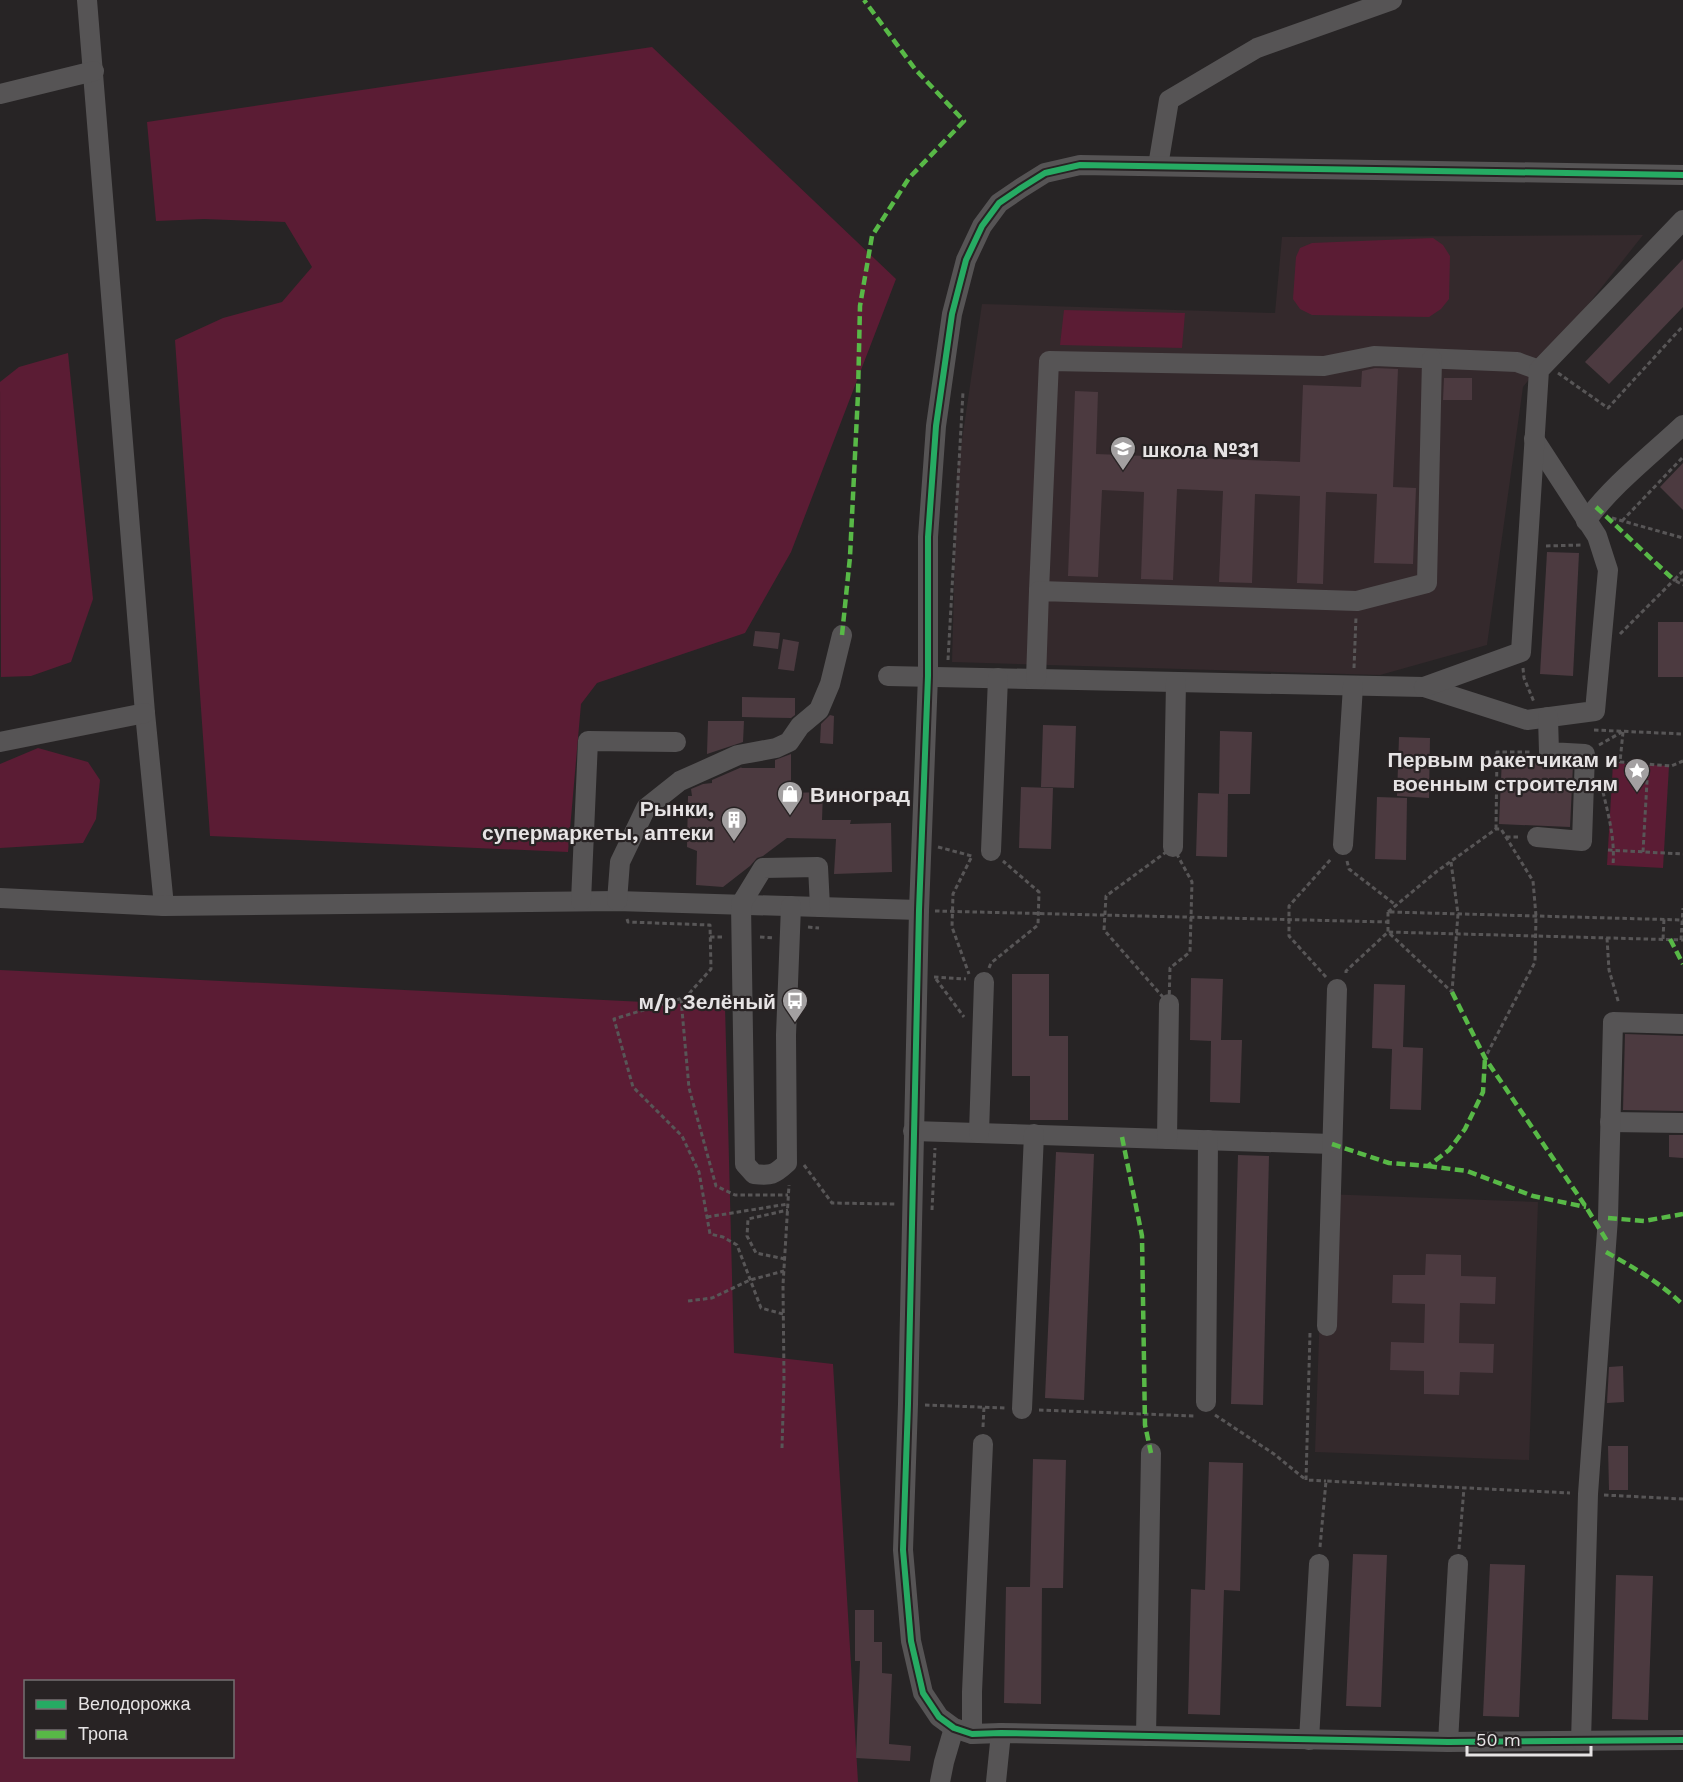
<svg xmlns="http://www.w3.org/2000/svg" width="1683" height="1782" font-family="'Work Sans',sans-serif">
<rect width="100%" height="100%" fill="#272425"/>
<!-- built -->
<g fill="#34292c">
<path d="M1643,235L1523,387L1487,645L1380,675L952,662L957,474L982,304L1275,313L1282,237Z"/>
<path d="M1324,1194L1538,1202L1529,1460L1315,1452Z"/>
</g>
<!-- green -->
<g fill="#5b1c34" fill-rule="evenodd">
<path d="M652,47L896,279L791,552L745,633L597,683L581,704L568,852L210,836L175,340L223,318L282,302L312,267L285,222L204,219L156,221L147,122Z"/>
<path d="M1433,238L1443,245L1450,256L1449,299L1441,309L1429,317L1312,315L1300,309L1293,299L1296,257L1300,248L1312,243Z"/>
<path d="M1064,310L1185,313L1182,348L1060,345Z"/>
<path d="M68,353L93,599L71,662L31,676L1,677L0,382L19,367Z"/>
<path d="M38,748L88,762L100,780L96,819L83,843L0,848V764Z"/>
<path d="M1613,763L1669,766L1663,868L1607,865Z"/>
<path d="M0,970L725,1006L734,1353L833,1364L858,1782H0ZM26,1682H232V1756H26Z"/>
</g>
<!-- building -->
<g fill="#4c3a40">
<path d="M1683,259V307L1609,384L1585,362Z"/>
<path d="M1375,368L1398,369L1393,487L1416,488L1413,564L1374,563L1377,494L1326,492L1323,584L1297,583L1300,496L1255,494L1252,583L1219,582L1223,491L1177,489L1173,580L1141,579L1144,492L1102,490L1098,577L1068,576L1075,391L1098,392L1096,454L1300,462L1303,385L1361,387L1362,371Z"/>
<path d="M1444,378H1472V400H1443Z"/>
<path d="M1683,463V510L1660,487Z"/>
<path d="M1547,552L1579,553L1573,676L1540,674Z"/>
<rect x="1658" y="622" width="25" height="55"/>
<path d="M755,631L780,633L778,649L753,646Z"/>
<path d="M783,639L799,642L794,671L778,669Z"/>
<path d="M742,697L795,698V715L791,718L742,717Z"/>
<path d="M830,715L834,716L833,744L820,743L821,724Z"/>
<path d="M708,721H744L743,742L707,754Z"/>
<path d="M1043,725L1076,726L1074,788L1041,787Z"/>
<path d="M1220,731L1252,732L1250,794H1219Z"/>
<path d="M1399,737L1430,738L1429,798L1397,796Z"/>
<path d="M791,754V793L823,792L822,820H851L850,824L891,823L892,872L834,874L836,839L787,838L763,856L757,858L750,866L723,887L696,885L697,851L687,847L688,796H692L691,789L703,784L712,783V780L742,767L741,768H775V760Z"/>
<path d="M1502,758L1540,760L1548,764L1573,765L1570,827L1499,824Z"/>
<path d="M1021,787L1053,788L1051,849L1019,848Z"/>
<path d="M1198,793L1228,794L1227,857L1196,856Z"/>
<path d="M1377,797L1407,798L1406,860L1375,859Z"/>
<path d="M1012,974H1049V1036H1068V1120H1030V1076H1012Z"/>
<path d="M1191,978L1223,979L1221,1040H1242L1240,1103L1210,1102L1211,1041L1190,1040Z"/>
<path d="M1374,984L1405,985L1403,1047L1423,1048L1421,1110L1390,1109L1392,1049L1372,1048Z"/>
<path d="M1625,1034L1683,1036V1111L1623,1110Z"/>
<path d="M1669,1135H1683V1158L1669,1157Z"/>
<path d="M1056,1152L1094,1154L1084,1400L1045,1398Z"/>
<path d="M1238,1155L1269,1156L1263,1405L1231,1404Z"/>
<path d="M1426,1254L1461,1255V1276L1496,1277L1495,1304L1460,1303L1459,1343L1494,1344L1493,1373L1460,1372L1459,1395L1424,1394V1371L1390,1370L1391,1342L1424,1343L1425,1304L1392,1303L1393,1275H1425Z"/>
<path d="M1623,1366L1624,1402L1607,1403L1609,1367Z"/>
<path d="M1608,1446H1628V1490H1609Z"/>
<path d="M1033,1459L1066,1460L1063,1588H1042L1041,1704L1004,1703L1006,1587H1030Z"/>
<path d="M1209,1462L1243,1463L1240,1591L1224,1590L1220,1715L1188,1714L1191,1589L1205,1590Z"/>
<path d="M1353,1554L1387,1555L1381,1707L1346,1706Z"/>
<path d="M1490,1564L1525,1565L1519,1717L1483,1716Z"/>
<path d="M1616,1575L1653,1576L1648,1720L1612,1719Z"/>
<path d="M855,1610H874V1642H882V1673L892,1674L889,1744L911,1746L910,1761L856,1758L860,1661H855Z"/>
</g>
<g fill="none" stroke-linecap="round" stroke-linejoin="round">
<!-- path -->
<g stroke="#585657" stroke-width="3" stroke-dasharray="4.5 3" stroke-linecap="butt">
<path d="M1558,373L1608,408L1683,326"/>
<path d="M1612,518L1683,538"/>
<path d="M1622,521L1683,457"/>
<path d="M1546,546L1581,545"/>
<path d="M1683,571L1674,580L1683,585"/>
<path d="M1620,634L1674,580H1683"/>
<path d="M948,660L963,392"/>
<path d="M1354,668L1356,617"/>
<path d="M1523,668L1524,678L1534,702"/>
<path d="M1594,730L1683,734"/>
<path d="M1623,732L1620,762L1671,766L1683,761"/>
<path d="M1599,745L1622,732"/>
<path d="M1603,792C1609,817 1615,840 1613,865"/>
<path d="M1496,829L1497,752H1532"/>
<path d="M1506,837H1520"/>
<path d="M938,847L972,856L953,894L952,927L969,974"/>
<path d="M1173,847L1192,882L1190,952L1170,968L1169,1004L1104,930L1106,896Z"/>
<path d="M1608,850L1683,854"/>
<path d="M1643,852L1648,764"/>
<path d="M1347,861L1349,869L1397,906"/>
<path d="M1451,862L1458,914L1452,992"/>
<path d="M935,911L1388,922"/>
<path d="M1388,912L1436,872L1496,829H1501L1533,881L1536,916L1535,962L1485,1058"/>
<path d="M1388,912V932L1452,992"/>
<path d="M1390,912L1683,920"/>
<path d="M627,919L628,922L710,925L711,969L686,997L614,1019L633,1087L682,1136L699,1172L710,1234L723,1237L737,1245L761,1308L783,1314"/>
<path d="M808,927L819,928"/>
<path d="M710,937H723"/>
<path d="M760,937L774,938"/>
<path d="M1607,938L1609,970L1619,1004"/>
<path d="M1663,939L1664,919"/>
<path d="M1681,940L1683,908"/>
<path d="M989,968L991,963L1038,925L1039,892L1003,861"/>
<path d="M1346,973V971L1388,932L1683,940"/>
<path d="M934,977L966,979"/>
<path d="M1326,977L1289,936V906L1331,859"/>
<path d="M936,979L964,1017"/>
<path d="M681,999L689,1088L716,1186L735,1195H788"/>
<path d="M804,1165L832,1203L895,1204"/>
<path d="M932,1210L935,1148"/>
<path d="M707,1217L788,1204"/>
<path d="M785,1259L756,1253L747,1236L748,1219L788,1210"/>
<path d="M688,1301L712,1298L750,1280L784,1271"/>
<path d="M1310,1333L1306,1480L1326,1481"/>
<path d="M925,1405L1005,1408"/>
<path d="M1039,1410L1194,1416"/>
<path d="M1215,1415L1274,1454L1306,1480"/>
<path d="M983,1427L984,1407"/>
<path d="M782,1448L784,1379L783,1285L789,1185"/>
<path d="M1604,1495L1683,1499"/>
<path d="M1320,1547L1326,1481L1570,1493"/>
<path d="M1459,1549L1464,1488"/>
</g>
<!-- minor -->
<g stroke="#565455" stroke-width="20">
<path d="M87,0L145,713L164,906"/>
<path d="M0,94L94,71"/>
<path d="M1158,166L1169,100L1257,48L1392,0"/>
<path d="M1683,175L1080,165L1045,173L1021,188L999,203L982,226L966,260L952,314L936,426L928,537V676L919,910L908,1404L903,1550L911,1641L923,1693L939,1717L954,1728L972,1734L1001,1733L1448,1742L1683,1740"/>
<path d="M1586,521C1611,486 1651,455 1683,425"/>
<path d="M1039,591L1049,361L1324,366L1374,356L1517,362L1539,370"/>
<path d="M888,676L1424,687L1527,720L1595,711L1608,570L1597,536L1534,439"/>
<path d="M1036,679L1039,591L1357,601L1427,583L1432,359"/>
<path d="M1424,687L1521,652L1539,370L1683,220"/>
<path d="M0,742L145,713"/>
<path d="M1537,837L1582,841L1585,754L1549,752L1548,717"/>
<path d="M1343,845L1353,686"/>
<path d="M1173,847L1176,682"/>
<path d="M991,851L998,678"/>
<path d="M0,898L164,906L617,901L919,910"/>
<path d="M581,901L588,741L676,742"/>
<path d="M617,901L620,862L646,808L680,781L738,755L776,748L789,742L800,726L819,710L830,684L842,635"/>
<path d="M791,906L786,1035L787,1163C774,1175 771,1176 754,1174L745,1164L741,904L763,868L818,867L820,907"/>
<path d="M1610,1122L1683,1123"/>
<path d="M913,1131L1332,1144"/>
<path d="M979,1133L984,982"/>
<path d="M1167,1139L1169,1004"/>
<path d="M1327,1326L1337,989"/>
<path d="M1206,1402L1208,1140"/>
<path d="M1022,1409L1034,1134"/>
<path d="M972,1734V1692L983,1444"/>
<path d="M1146,1736L1151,1453"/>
<path d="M1309,1740L1319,1564"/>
<path d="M1581,1741L1588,1494L1608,1218L1613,1022L1683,1024"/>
<path d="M1448,1742L1458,1564"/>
<path d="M940,1782L944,1762L954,1728"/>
<path d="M996,1782L1001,1733"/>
</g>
<!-- quiet -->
<g stroke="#58b947" stroke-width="4.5" stroke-dasharray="9 4.5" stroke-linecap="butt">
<path d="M1596,507L1674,580"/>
<path d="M842,635L850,557L858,394L860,306L872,236L909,178L964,121L915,69L864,0"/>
<path d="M1670,939L1683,964"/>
<path d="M1452,992L1485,1058L1586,1207L1607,1241"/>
<path d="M1122,1137L1142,1236L1145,1425L1151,1453"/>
<path d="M1332,1144L1389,1163L1428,1166L1449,1150L1465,1129L1483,1092L1485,1058"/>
<path d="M1428,1166L1467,1171L1533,1196L1586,1207"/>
<path d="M1608,1218L1644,1221L1683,1214"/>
<path d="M1606,1252C1633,1267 1662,1284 1683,1305"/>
</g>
<defs>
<path id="cycleway" d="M1683,175L1080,165L1045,173L1021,188L999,203L982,226L966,260L952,314L936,426L928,537V676L919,910L908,1404L903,1550L911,1641L923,1693L939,1717L954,1728L972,1734L1001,1733L1448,1742L1683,1740"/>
</defs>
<!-- cycleway casing -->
<use href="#cycleway" stroke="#282324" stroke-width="10"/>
<!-- cycleway -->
<use href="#cycleway" stroke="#26ab63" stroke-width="6"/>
</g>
<!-- icons -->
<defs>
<symbol id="school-pin" viewBox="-11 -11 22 30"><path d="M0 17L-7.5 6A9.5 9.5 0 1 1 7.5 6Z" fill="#a3a0a1" stroke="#282324"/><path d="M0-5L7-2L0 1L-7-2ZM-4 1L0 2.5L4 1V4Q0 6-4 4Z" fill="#fff"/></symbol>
<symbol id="sight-pin" viewBox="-11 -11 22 30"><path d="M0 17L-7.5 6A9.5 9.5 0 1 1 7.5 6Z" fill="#a3a0a1" stroke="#282324"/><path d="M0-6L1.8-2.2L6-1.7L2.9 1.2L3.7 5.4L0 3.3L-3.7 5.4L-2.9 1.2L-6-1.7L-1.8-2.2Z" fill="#fff"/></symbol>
<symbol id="shop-pin" viewBox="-11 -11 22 30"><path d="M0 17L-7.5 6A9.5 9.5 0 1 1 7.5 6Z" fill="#a3a0a1" stroke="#282324"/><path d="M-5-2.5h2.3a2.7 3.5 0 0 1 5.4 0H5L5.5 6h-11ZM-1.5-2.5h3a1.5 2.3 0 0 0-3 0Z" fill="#fff"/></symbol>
<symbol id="building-pin" viewBox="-11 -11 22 30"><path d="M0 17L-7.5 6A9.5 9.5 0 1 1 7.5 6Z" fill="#a3a0a1" stroke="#282324"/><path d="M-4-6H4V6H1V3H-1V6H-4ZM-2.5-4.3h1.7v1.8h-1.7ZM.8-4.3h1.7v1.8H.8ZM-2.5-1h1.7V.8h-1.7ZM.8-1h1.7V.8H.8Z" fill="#fff"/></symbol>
<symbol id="bus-pin" viewBox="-11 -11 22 30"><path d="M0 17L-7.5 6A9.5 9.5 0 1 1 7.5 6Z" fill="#a3a0a1" stroke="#282324"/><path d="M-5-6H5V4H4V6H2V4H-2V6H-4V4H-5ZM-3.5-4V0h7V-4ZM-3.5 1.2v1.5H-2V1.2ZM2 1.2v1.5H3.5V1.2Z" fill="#fff"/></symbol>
</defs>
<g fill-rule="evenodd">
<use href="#school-pin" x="1108" y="434" width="30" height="40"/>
<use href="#sight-pin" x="1622" y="756" width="30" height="40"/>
<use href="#shop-pin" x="775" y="779" width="30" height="40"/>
<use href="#building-pin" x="719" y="805" width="30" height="40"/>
<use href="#bus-pin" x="780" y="986" width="30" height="40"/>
</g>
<g text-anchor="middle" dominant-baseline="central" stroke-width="4.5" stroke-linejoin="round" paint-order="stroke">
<!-- poi labels -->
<g font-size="21" font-weight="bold" fill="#e6e3e4" stroke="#282324" text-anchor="end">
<text x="1142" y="449" text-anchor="start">школа №31</text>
<text x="1618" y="759">Первым ракетчикам и<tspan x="1618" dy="24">военным строителям</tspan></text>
<text x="810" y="794" text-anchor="start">Виноград</text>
<text x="714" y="808">Рынки,<tspan x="714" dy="24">супермаркеты, аптеки</tspan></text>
<text x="776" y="1001">м/р Зелёный</text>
</g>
</g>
<!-- legend -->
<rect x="24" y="1680" width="210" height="78" fill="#282324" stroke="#747071" stroke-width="1.5"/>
<rect x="36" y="1700" width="30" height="9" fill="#26ab63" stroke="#747071" stroke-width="1.5"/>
<text x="78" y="1710" font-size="18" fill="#e6e3e4">Велодорожка</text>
<rect x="36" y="1730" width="30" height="9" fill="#58b947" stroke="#747071" stroke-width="1.5"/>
<text x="78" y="1740" font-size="18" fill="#e6e3e4">Тропа</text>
<!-- scale -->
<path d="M1467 1746v9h124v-9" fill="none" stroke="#e6e3e4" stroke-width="3"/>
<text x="1476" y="1746" font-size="18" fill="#e6e3e4" stroke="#282324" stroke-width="4.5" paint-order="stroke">50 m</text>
</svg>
